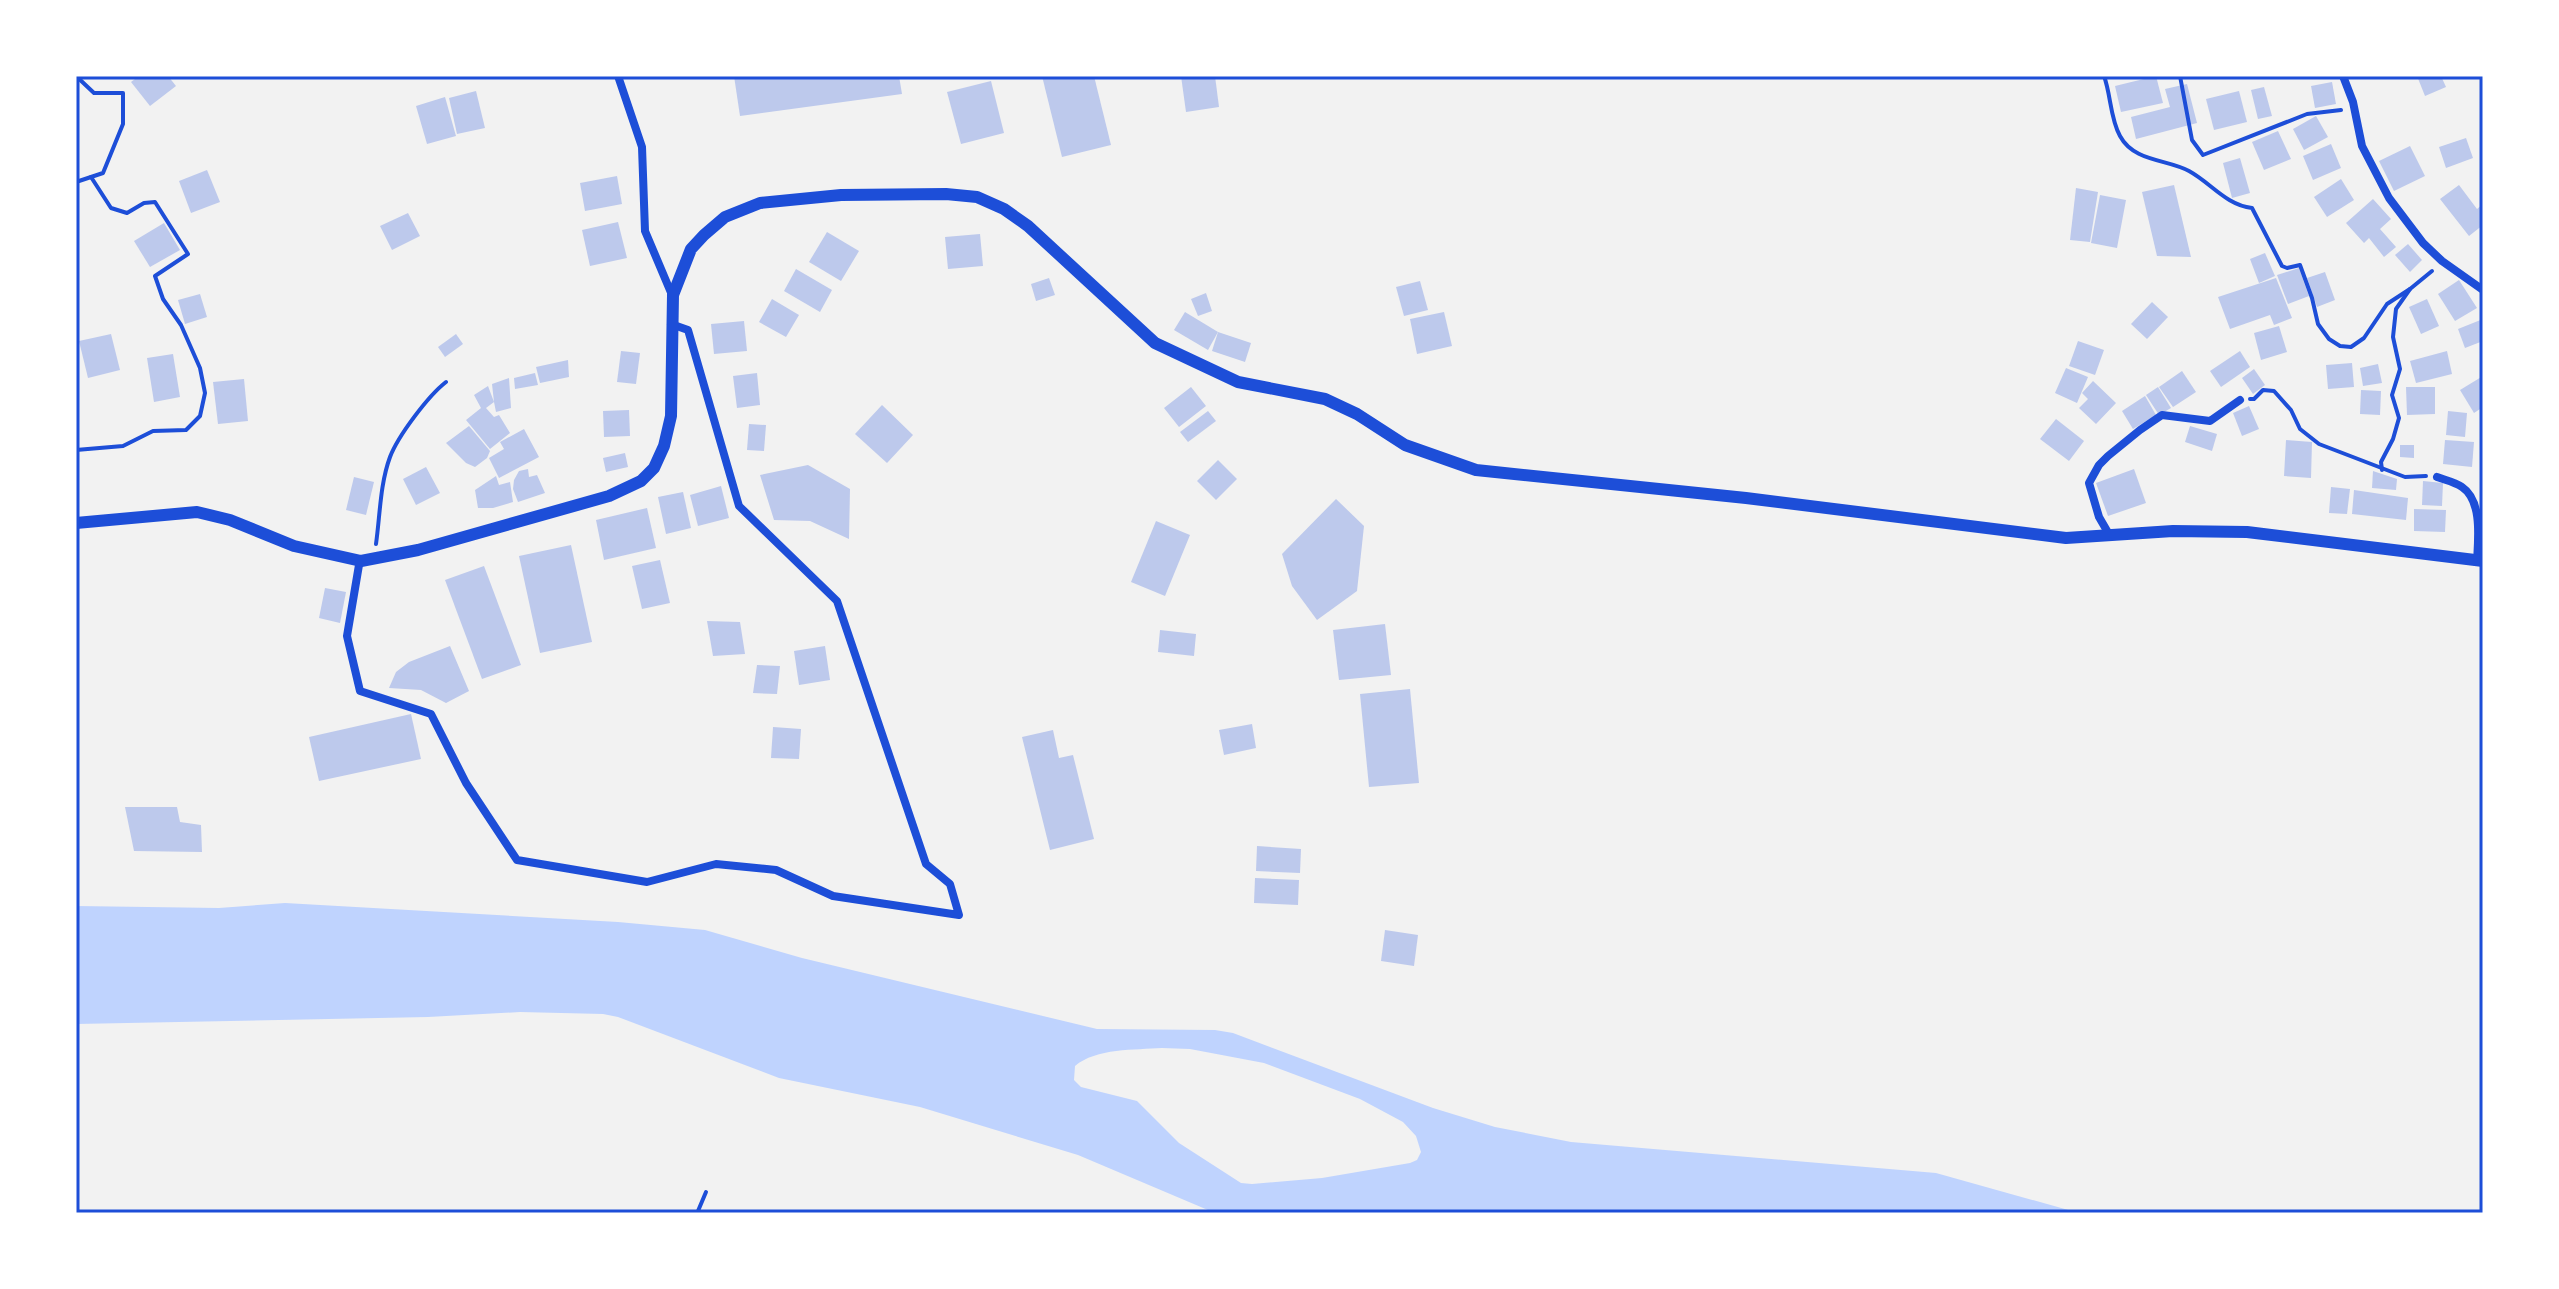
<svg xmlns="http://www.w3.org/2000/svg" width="2559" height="1289" font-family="Barlow,sans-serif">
<rect width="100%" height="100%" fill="#f2f2f2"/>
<!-- water -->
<path fill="#bfd3fe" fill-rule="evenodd" d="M285,903L618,922L705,930L802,958L1097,1029L1215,1030L1233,1033L1433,1108L1495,1127L1571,1142L1936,1173L2079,1213H1215L1078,1155L920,1107L779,1078L618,1017L603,1014L520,1012L428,1017L76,1024V906L219,908ZM1162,1048L1190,1049L1264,1063L1360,1099L1403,1122L1416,1136L1421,1152L1417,1160L1410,1163L1322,1178L1252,1184L1241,1183L1179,1143L1137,1101L1081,1087L1074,1080L1075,1066C1096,1048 1135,1050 1162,1048Z"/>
<!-- building -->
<g fill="#bdc9ec">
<path d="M139,76H168L176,86L150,106L131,82Z"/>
<path d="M734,76H899L902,94L740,116Z"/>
<path d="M1042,76H1094L1111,145L1062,157Z"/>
<path d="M1181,76H1215L1219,107L1186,112Z"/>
<path d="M2156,76L2163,103L2121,112L2115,86Z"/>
<path d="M2417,76H2441L2446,87L2425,96Z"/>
<path d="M991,81L1004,133L961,144L947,92Z"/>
<path d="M2332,82L2336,104L2315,108L2311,86Z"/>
<path d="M2187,84L2197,123L2136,139L2131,117L2170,107L2165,89Z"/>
<path d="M2264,87L2272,116L2258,119L2251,90Z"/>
<path d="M476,91L485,128L457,134L449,98Z"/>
<path d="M2239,91L2247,122L2214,130L2206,99Z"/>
<path d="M445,97L456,136L427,144L416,106Z"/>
<path d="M2316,116L2328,137L2304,150L2293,129Z"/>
<path d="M2278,131L2291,159L2264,170L2252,142Z"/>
<path d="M2466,138L2473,158L2446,168L2439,147Z"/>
<path d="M2331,144L2341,168L2313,180L2303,156Z"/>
<path d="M2410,146L2425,176L2394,191L2379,161Z"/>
<path d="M2240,158L2250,193L2232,198L2223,163Z"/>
<path d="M207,170L220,202L191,213L179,181Z"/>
<path d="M617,176L622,204L585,211L580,183Z"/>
<path d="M2341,179L2354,200L2327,217L2314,197Z"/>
<path d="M2174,185L2191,257L2157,256L2142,192Z"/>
<path d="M2459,185L2477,209L2483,204V225L2469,236L2440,199Z"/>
<path d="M2076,188L2098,192L2090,242L2070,240Z"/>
<path d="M2100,195L2126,200L2117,248L2091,243Z"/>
<path d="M2373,199L2391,219L2380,229L2396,247L2384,257L2369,238L2364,243L2346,223Z"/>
<path d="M408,213L420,236L392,250L380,226Z"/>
<path d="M618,222L627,258L590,266L582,230Z"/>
<path d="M164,223L180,250L150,267L134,241Z"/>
<path d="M827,232L859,251L841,281L809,262Z"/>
<path d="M980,234L983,266L948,269L945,237Z"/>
<path d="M2408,244L2422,260L2410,272L2395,255Z"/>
<path d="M2265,253L2275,276L2259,283L2250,259Z"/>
<path d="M2299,268L2309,296L2288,304L2277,275Z"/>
<path d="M796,269L832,290L820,312L784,291Z"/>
<path d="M2325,272L2335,300L2317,307L2307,278Z"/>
<path d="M1049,278L1055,295L1036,301L1031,284Z"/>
<path d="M2276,278L2292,318L2274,325L2270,315L2230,329L2218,297Z"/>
<path d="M2459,280L2477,308L2455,321L2438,294Z"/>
<path d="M1420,281L1428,310L1404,316L1396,287Z"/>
<path d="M1206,293L1212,311L1198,316L1191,299Z"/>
<path d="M200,294L207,317L185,324L178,300Z"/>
<path d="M772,299L799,315L786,337L759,322Z"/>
<path d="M2427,299L2439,326L2421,334L2409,307Z"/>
<path d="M2152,302L2168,317L2147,339L2131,324Z"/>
<path d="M1185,312L1218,332L1208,350L1174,330Z"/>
<path d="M1444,312L1452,346L1417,354L1410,319Z"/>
<path d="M2483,319V341L2465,348L2458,329Z"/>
<path d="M744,321L747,351L714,354L711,324Z"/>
<path d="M2279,326L2287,352L2261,360L2254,333Z"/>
<path d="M1218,332L1251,343L1245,362L1212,351Z"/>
<path d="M111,334L120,370L88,378L79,341Z"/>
<path d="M456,334L463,344L445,357L438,347Z"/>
<path d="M2078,341L2104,350L2095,375L2069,366Z"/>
<path d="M621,351L640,353L636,384L617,382Z"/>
<path d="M2240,351L2250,367L2221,387L2210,371Z"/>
<path d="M2447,351L2452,374L2416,383L2410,361Z"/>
<path d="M173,354L180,397L154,402L147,358Z"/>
<path d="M568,360L569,377L540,383L536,367Z"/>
<path d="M2352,363L2354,387L2328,389L2326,365Z"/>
<path d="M2378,364L2382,383L2363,386L2360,368Z"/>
<path d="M2066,368L2088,377L2077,403L2055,393Z"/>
<path d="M2254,369L2265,385L2253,394L2242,378Z"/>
<path d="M2182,371L2196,392L2173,407L2159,387Z"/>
<path d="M535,373L538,385L515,389L514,378Z"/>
<path d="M757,373L760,405L737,408L733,376Z"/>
<path d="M2483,376V407L2474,413L2460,390Z"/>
<path d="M509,378L511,408L496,412L494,402L486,408L494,417L499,415L510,433L490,449L466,420L481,408L474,395L488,386L494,402L492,384Z"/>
<path d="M244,379L248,421L218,424L213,382Z"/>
<path d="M2093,381L2116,403L2096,424L2079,408L2088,399L2082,393Z"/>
<path d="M1191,387L1206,406L1179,427L1164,408Z"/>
<path d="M2158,387L2171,408L2159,415L2146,395Z"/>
<path d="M2406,387H2435V414L2407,415Z"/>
<path d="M2361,390L2381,391L2380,415L2360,414Z"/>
<path d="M2145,396L2156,415L2133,429L2122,411Z"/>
<path d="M882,405L913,435L887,463L855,434Z"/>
<path d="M2249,406L2259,429L2242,436L2233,413Z"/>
<path d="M629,410L630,436L604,437L603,411Z"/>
<path d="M1208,411L1216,421L1188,442L1180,432Z"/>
<path d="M2448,411L2467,413L2465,437L2446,435Z"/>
<path d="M2056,419L2084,441L2069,461L2040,439Z"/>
<path d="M749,424L766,425L764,451L747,450Z"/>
<path d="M469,426L490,451L487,458L475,467L466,463L446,443Z"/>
<path d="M2190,426L2217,434L2212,451L2185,442Z"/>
<path d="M524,429L539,457L499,478L489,458L504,449L500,442Z"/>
<path d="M2286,440L2312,442L2311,478L2284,476Z"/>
<path d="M2445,440L2474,442L2472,467L2443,464Z"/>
<path d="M2400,445H2414V458L2400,457Z"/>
<path d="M625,453L628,467L606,472L603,458Z"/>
<path d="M1218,460L1237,479L1216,500L1197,481Z"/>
<path d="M808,465L850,489L849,539L810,521L774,520L760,475Z"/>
<path d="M426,467L440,493L416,505L403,479Z"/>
<path d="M528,469L529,477L537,475L545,493L518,502L513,489L514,480L519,471Z"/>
<path d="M2134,469L2146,503L2108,516L2096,483Z"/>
<path d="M2373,471L2397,479L2396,490L2372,488Z"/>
<path d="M496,476L499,485L510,482L513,502L493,508H478L475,490Z"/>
<path d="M354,477L374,482L366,515L346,510Z"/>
<path d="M2423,481L2443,483L2442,506L2422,505Z"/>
<path d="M721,486L729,518L698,526L690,495Z"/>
<path d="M2331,487L2350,489L2347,514L2329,513Z"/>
<path d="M2354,490L2408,498L2406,520L2352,514Z"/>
<path d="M683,492L691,528L666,534L658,497Z"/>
<path d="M1336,499L1364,526L1357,591L1317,620L1292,586L1282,554Z"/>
<path d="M647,508L656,548L604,560L596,520Z"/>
<path d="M2414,509L2446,510L2445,532L2414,531Z"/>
<path d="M1156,521L1190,535L1165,596L1131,582Z"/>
<path d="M571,545L592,642L540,653L519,556Z"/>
<path d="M660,560L670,603L642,609L632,566Z"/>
<path d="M484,566L521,665L482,679L445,580Z"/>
<path d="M325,588L346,592L340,623L319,618Z"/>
<path d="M707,621L740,622L745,654L713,656Z"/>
<path d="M1385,624L1391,675L1339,680L1333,630Z"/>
<path d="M1160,630L1196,634L1194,656L1158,652Z"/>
<path d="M450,646L469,691L446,703L421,690L389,688L396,672L409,662Z"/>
<path d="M825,646L830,680L799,685L794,651Z"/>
<path d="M757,665L780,666L777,694L753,693Z"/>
<path d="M1410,689L1419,783L1369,787L1360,694Z"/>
<path d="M411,714L421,759L319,781L309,737Z"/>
<path d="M1252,724L1256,748L1224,755L1219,730Z"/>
<path d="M773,727L801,729L799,759L771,758Z"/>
<path d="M1053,730L1059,758L1073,755L1094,839L1050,850L1022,737Z"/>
<path d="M125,807H177L180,822L201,825L202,852L134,851Z"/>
<path d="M1257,846L1301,849L1300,873L1256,871Z"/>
<path d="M1255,878L1299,880L1298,905L1254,903Z"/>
<path d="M1385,930L1418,935L1414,966L1381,961Z"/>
</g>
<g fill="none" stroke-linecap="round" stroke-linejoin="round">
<!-- path -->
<g stroke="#1d4ed8" stroke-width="4">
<path d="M76,76L94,93H123V124L103,173L76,182"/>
<path d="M2104,76C2111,95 2110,118 2120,136C2134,162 2167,159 2189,171C2211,183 2226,205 2252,208L2282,266L2287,268L2300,265L2312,298L2318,324L2329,339L2340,346L2351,347L2364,338L2387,304L2410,289"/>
<path d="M2180,76L2192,140L2203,155L2307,114L2341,110"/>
<path d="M2250,399H2254L2263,390L2274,391L2291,410L2300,429L2319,444L2405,477L2426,476"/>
<path d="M76,450L123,446L153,431L186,430L200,416L205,393L200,368L181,325L163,299L155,276L188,254L155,202L144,203L127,213L111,208L91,177"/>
<path d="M2382,470L2381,462L2393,439L2399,418L2392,395L2400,369L2393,337L2396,309L2410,289L2432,271"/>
<path d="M376,544C380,516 380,484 390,457C398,436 428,396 446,382"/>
<path d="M700,1213L698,1211L706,1192"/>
</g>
<!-- minor -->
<g stroke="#1d4ed8" stroke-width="8">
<path d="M618,76L642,147L645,231L672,295"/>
<path d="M2343,76L2353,102L2362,146L2389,198L2423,243L2442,261L2483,290"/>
<path d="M2437,477C2445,480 2455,482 2462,487C2483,501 2478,540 2477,562"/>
<path d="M2110,536L2099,517L2089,483L2099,465L2108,456L2140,430L2162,415L2210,421L2240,400"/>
<path d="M360,559L347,636L360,691L431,714L466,783L517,860L647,882L716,864L776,870L833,896L959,915L950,884L926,864L837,601L739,506L688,330L671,324"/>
</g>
<!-- secondary -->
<path stroke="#1d4ed8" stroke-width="12" d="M76,523L197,512L230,520L294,546L361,561L418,550L609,496L641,481L654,468L664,446L671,416L673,295L691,249L704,235L725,217L760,203L841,195L946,194L977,197L1004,209L1028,226L1155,343L1238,382L1325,399L1357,414L1405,445L1476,470L1746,498L2066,538L2173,531L2247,532L2483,561"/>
</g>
<!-- border -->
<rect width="2559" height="1289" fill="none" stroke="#ffffff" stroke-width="156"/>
<rect x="78" y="78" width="2403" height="1133" fill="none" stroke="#1d4ed8" stroke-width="3"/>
</svg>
